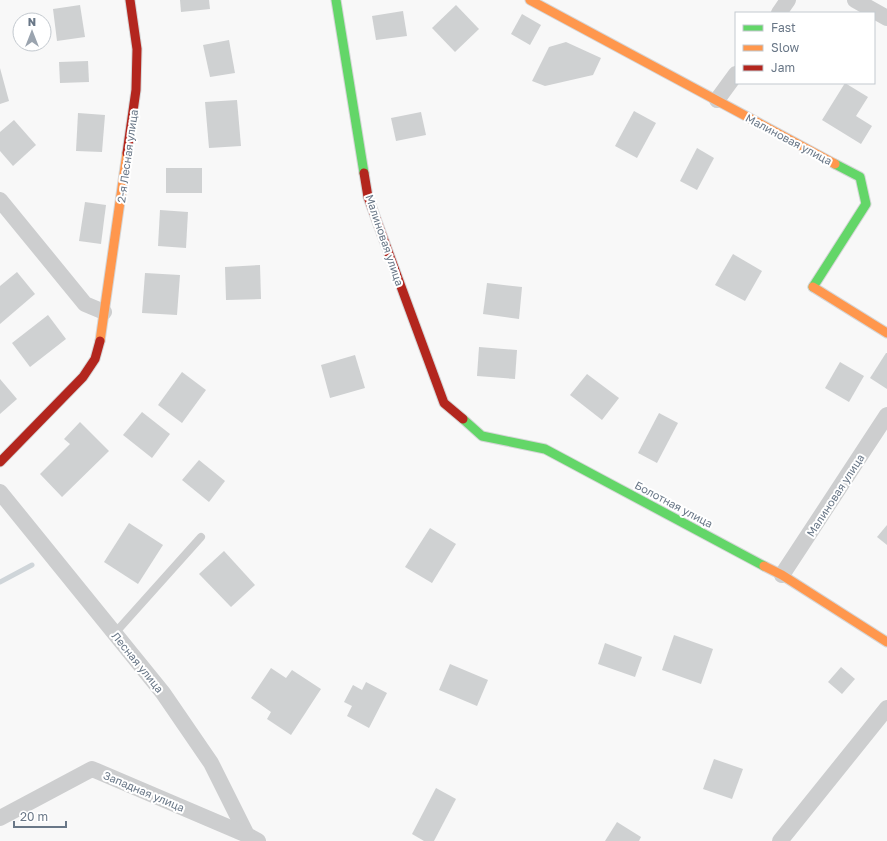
<svg xmlns="http://www.w3.org/2000/svg" width="887" height="841" font-family="'Golos Text',sans-serif">
<rect width="100%" height="100%" fill="#f8f8f8"/>
<g fill="none" stroke-linecap="round" stroke-linejoin="round">
<!-- stream -->
<path stroke="#cfd5d9" stroke-width="5" d="M0,582L32,565"/>
</g>
<!-- building -->
<g fill="#cfd1d2">
<path d="M180,0H209L210,9L181,12Z"/>
<path d="M80,5L85,37L57,41L53,9Z"/>
<path d="M456,5L479,29L455,52L432,28Z"/>
<path d="M403,11L407,36L376,40L372,16Z"/>
<path d="M522,14L541,25L530,45L511,34Z"/>
<path d="M229,40L235,73L210,77L203,45Z"/>
<path d="M566,42L601,58L593,75L545,86L532,81L549,47Z"/>
<path d="M88,61L89,82L60,83L59,62Z"/>
<path d="M0,68L9,101L0,104Z"/>
<path d="M845,83L868,97L856,116L872,126L861,144L822,120Z"/>
<path d="M237,100L241,146L209,148L205,102Z"/>
<path d="M634,111L656,123L637,158L615,146Z"/>
<path d="M421,112L426,135L396,141L391,118Z"/>
<path d="M78,113L105,115L102,152L76,151Z"/>
<path d="M14,120L36,145L13,166L0,151V132Z"/>
<path d="M697,148L714,158L697,190L680,181Z"/>
<rect x="166" y="168" width="36" height="25"/>
<path d="M85,202L106,205L101,244L79,241Z"/>
<path d="M160,210L188,212L186,248L158,246Z"/>
<path d="M733,254L762,271L745,301L715,285Z"/>
<path d="M260,265L261,299L226,300L225,267Z"/>
<path d="M17,272L35,294L0,324V286Z"/>
<path d="M145,273L180,275L177,315L142,313Z"/>
<path d="M487,283L522,287L519,319L483,314Z"/>
<path d="M48,315L66,339L30,367L12,343Z"/>
<path d="M479,347L517,350L515,379L477,376Z"/>
<path d="M886,353H887V389L870,378Z"/>
<path d="M355,355L365,388L330,398L321,365Z"/>
<path d="M840,362L864,376L849,402L825,388Z"/>
<path d="M182,372L206,390L182,423L158,405Z"/>
<path d="M587,374L619,398L602,420L570,395Z"/>
<path d="M0,379L17,399L0,414Z"/>
<path d="M142,412L170,434L152,458L123,435Z"/>
<path d="M659,413L678,423L657,463L638,453Z"/>
<path d="M80,422L109,451L62,497L40,474L70,444L64,439Z"/>
<path d="M199,460L225,481L209,502L182,480Z"/>
<path d="M129,523L163,545L138,584L104,562Z"/>
<path d="M887,525V545L877,537Z"/>
<path d="M430,528L456,544L432,583L405,567Z"/>
<path d="M224,551L255,585L231,607L199,574Z"/>
<path d="M674,635L713,649L701,684L662,670Z"/>
<path d="M605,643L642,657L635,677L598,664Z"/>
<path d="M450,664L488,680L477,706L439,690Z"/>
<path d="M841,667L855,679L842,694L828,682Z"/>
<path d="M271,668L286,678L292,670L321,689L291,735L267,719L271,712L251,698Z"/>
<path d="M366,682L387,693L369,728L347,716L352,706L344,702L353,685L362,690Z"/>
<path d="M714,759L743,769L732,799L703,789Z"/>
<path d="M436,788L456,799L434,841H424L412,834Z"/>
<path d="M617,822L641,837L639,841H605Z"/>
</g>
<g fill="none" stroke-linecap="round" stroke-linejoin="round">
<defs>
<g id="fast">
<path d="M336,0L364,173"/>
<path d="M813,287L866,204L860,177L835,164"/>
<path d="M463,419L482,436L545,449L764,566"/>
</g>
<g id="slow">
<path d="M530,0L835,164"/>
<path d="M813,287L887,333"/>
<path d="M100,341L127,153"/>
<path d="M764,566L782,575L887,642"/>
</g>
<g id="jam">
<path d="M127,153L136,90L137,49L130,0"/>
<path d="M364,173L368,197L444,403L463,419"/>
<path d="M0,462L83,377L95,359L100,341"/>
</g>
</defs>
<!-- fast casing -->
<use href="#fast" stroke="#d5d6d7" stroke-width="11"/>
<!-- slow casing -->
<use href="#slow" stroke="#d5d6d7" stroke-width="11"/>
<!-- jam casing -->
<use href="#jam" stroke="#d5d6d7" stroke-width="11"/>
<!-- lane -->
<path stroke="#cdcecf" stroke-width="8" d="M115,633L201,537"/>
<!-- street -->
<g stroke="#cdcecf" stroke-width="16">
<path d="M855,0L887,18"/>
<path d="M779,13L788,0"/>
<path d="M717,100L736,74"/>
<path d="M0,200L85,304L104,312"/>
<path d="M0,492L163,693L211,763L247,835L258,841"/>
<path d="M782,575L887,415"/>
<path d="M0,818L92,769L247,835"/>
<path d="M780,841L887,708"/>
</g>
<!-- fast -->
<use href="#fast" stroke="#63d668" stroke-width="9"/>
<!-- slow -->
<use href="#slow" stroke="#ff974d" stroke-width="9"/>
<!-- jam -->
<use href="#jam" stroke="#b3261e" stroke-width="9"/>
</g>
<g text-anchor="middle" dominant-baseline="central" stroke-width="4" stroke-linejoin="round" paint-order="stroke">
<!-- street labels -->
<g font-size="11" fill="#697787" stroke="#fff">
<text transform="translate(789 139) rotate(28)">Малиновая улица</text>
<text transform="translate(127 156) rotate(-82)">2-я Лесная улица</text>
<text transform="translate(385 240) rotate(71)">Малиновая улица</text>
<text transform="translate(835 495) rotate(-57)">Малиновая улица</text>
<text transform="translate(674 504) rotate(28)">Болотная улица</text>
<text transform="translate(138 662) rotate(51)">Лесная улица</text>
<text transform="translate(144 791) rotate(23)">Западная улица</text>
</g>
</g>
<!-- legend -->
<rect x="735" y="12" width="140" height="72" fill="#ffffff" stroke="#c3c9cf"/>
<rect x="743" y="25" width="20" height="6" fill="#63d668" stroke="#c3c9cf"/>
<text x="771" y="32" font-size="12" fill="#697787">Fast</text>
<rect x="743" y="45" width="20" height="6" fill="#ff974d" stroke="#c3c9cf"/>
<text x="771" y="52" font-size="12" fill="#697787">Slow</text>
<rect x="743" y="65" width="20" height="6" fill="#b3261e" stroke="#c3c9cf"/>
<text x="771" y="72" font-size="12" fill="#697787">Jam</text>
<!-- north arrow -->
<g transform="translate(32 32)"><circle r="19" fill="#ffffff" stroke="#c3c9cf"/>
<path d="M0-3L7 15L0 10L-7 15Z" fill="#9ba4af"/>
<text y="-6" font-size="11" font-weight="bold" text-anchor="middle" fill="#697787">N</text>
</g>
<!-- scale -->
<path d="M14 821v6h52v-6" fill="none" stroke="#697787" stroke-width="2"/>
<text x="20" y="821" font-size="12" fill="#697787" stroke="#ffffff" stroke-width="3" paint-order="stroke">20 m</text>
</svg>
